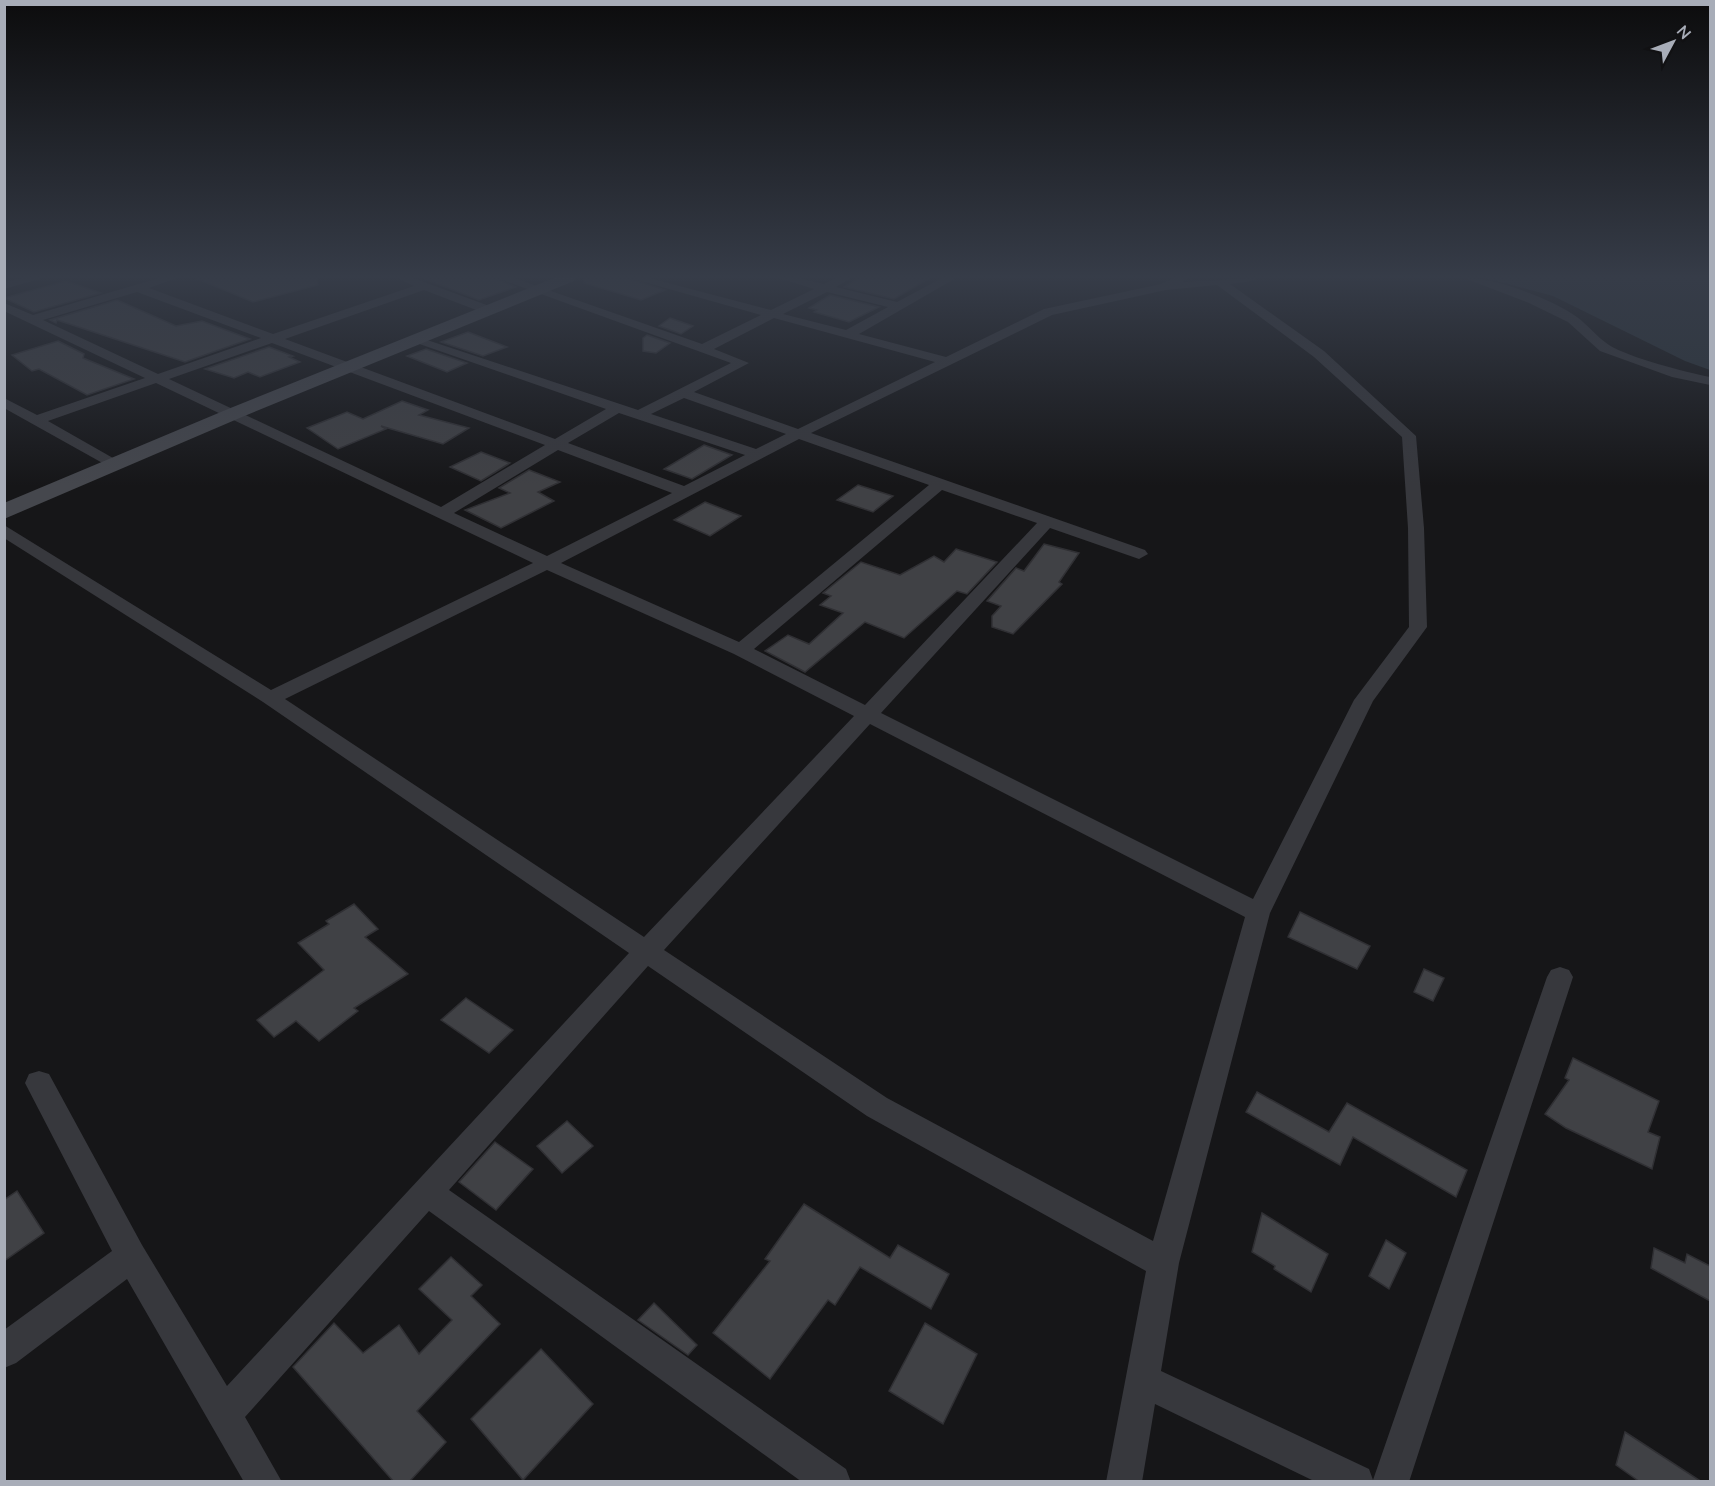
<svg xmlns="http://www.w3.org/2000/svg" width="1715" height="1486" font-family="'Nunito Sans',sans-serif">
<rect width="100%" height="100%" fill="#161618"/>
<!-- water -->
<path fill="#2c353c" d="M1485,278H1710V370L1685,361L1553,296Z"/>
<!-- building -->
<g fill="#404145" stroke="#303034" stroke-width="1.5">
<path d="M195,278H317L318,285L253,302Z"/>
<path d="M422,278H495L516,287L479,300Z"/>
<path d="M584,278H628L665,290L641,300L584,283Z"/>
<path d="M859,278H930L894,299L844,287Z"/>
<path d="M66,281L101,293L34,312L4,298Z"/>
<path d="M830,295L879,307L849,322L814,312L817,310L809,308Z"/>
<path d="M117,300L176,326L202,321L250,339L185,362L57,320L56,323L50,320Z"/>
<path d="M670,318L693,326L681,334L659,326Z"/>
<path d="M468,332L507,347L483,356L441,342Z"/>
<path d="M647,335L670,343L656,353L643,351V338Z"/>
<path d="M58,341L84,354L83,358L134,379L87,395L39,369L32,371L12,355Z"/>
<path d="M269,347L293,356L289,357L300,362L260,377L248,372L234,378L205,369Z"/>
<path d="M426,349L467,363L447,372L407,356Z"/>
<path d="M402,401L428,410L419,415L469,428L443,444L381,426L386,429L338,449L307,428L347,412L363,419Z"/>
<path d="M704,445L732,455L692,479L664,469Z"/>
<path d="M481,452L510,463L481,481L450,467Z"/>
<path d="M529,470L560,482L538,492L554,501L501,528L465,510L510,493L499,488Z"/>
<path d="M858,485L893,496L873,512L837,500Z"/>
<path d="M705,502L741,516L710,536L674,520Z"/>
<path d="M1044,544L1079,553L1059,582L1062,584L1013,634L992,627V616L1001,606L987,601L1016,568L1024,571Z"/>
<path d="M956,549L997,562L967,594L957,591L904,638L865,622L805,672L765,651L788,635L809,644L843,613L820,605L831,596L823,593L861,562L900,575L934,556L944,562Z"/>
<path d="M354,904L378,929L365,937L408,974L354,1008L358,1011L319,1041L296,1021L274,1037L257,1020L324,970L298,943L329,924L326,921Z"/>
<path d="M1300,912L1370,946L1357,969L1288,937Z"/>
<path d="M1424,969L1444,978L1433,1001L1414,992Z"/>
<path d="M466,998L513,1030L489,1053L441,1020Z"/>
<path d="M1573,1058L1659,1101L1648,1132L1660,1137L1652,1169L1566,1128L1545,1114L1569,1080L1565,1078Z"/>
<path d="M1257,1092L1329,1132L1347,1103L1467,1170L1456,1197L1353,1137L1340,1165L1246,1112Z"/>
<path d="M567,1121L593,1146L562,1173L537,1146Z"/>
<path d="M495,1142L533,1169L496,1210L459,1182Z"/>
<path d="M17,1191L44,1233L4,1261V1200Z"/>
<path d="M804,1204L890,1258L898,1245L949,1274L931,1309L860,1267L835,1305L828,1300L770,1379L713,1333L770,1261L765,1259Z"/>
<path d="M1262,1213L1328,1254L1311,1292L1274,1269L1275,1266L1252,1252Z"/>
<path d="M1386,1240L1406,1253L1389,1289L1369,1276Z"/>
<path d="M1654,1248L1685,1263L1687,1254L1710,1266V1301L1651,1268Z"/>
<path d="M451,1257L482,1285L471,1296L500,1324L417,1411L446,1442L409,1482H394L293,1367L334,1323L363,1353L399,1325L419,1354L452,1320L419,1289Z"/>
<path d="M654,1303L697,1345L688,1355L638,1320Z"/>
<path d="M925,1323L977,1354L943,1424L889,1391Z"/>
<path d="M541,1349L593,1404L523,1480L471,1419Z"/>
<path d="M1625,1432L1702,1482H1640L1616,1465Z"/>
</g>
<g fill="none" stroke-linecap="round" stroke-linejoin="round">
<!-- street -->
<g fill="#37383d" fill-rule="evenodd">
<path d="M23,278H43L4,289V282Z"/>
<path d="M159,278H177L149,288L273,334L414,286L397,278H413L492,307V313H484L424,290L285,339L555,439L606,409L408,340L410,337H418L638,410L731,363L497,278H514L702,344L761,315L630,278H649L771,310L814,289L779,278H798L824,284L836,278H851L836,287L897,302L942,278H956L859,334L946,357L1044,309L1161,284L1173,278H1187L1183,282L1257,278L1251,281L1230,284L1324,351L1416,436L1424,528L1427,627L1373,701L1270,913L1179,1263L1161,1371L1369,1469L1373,1480L1547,977L1551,970L1560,967L1569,970L1573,977L1409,1482H1316L1155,1404L1142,1482H1106L1146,1271L867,1116L648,966L449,1190L846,1469L851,1482H802L429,1211L245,1417L282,1482H244L127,1279L16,1363L4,1368V1330L112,1251L25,1083L29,1074L39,1071L49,1074L142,1245L227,1386L629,953L263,702L4,538V525L271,690L533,563L156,383L48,421L120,462L123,465L120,468L115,470L4,408V398L37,415L145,378L4,311V303L33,315ZM1217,285L1314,357L1402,437L1408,528L1409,627L1354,700L1253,899L881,713L1050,528L1139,559L1148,554L1145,550L811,433L1052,315L1166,290ZM137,292L261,338L158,374L43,320ZM827,292L888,307L846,330L783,314ZM774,318L935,362L798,429L694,392L749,363L714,349ZM272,343L545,445L441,507L169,379ZM684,398L786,434L756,449L651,414ZM619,413L745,455L684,486L568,443ZM799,439L929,485L739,642L561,563ZM558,450L672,493L547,556L454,513ZM942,490L1037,523L865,705L754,649ZM547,570L734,654L854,716L644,937L285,699ZM870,724L1245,917L1153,1241L887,1098L664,950Z"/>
<path d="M1464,278C1494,277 1552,299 1577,317C1588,325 1597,337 1609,345C1630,358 1685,372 1710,377V385L1672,377L1600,351L1568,322L1529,303Z"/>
</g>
<!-- secondary -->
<path fill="#45474d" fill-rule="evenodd" d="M554,278H576L574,281L242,417L4,519V503L228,409Z"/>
</g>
<!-- sky -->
<linearGradient id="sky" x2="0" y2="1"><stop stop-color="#0c0c0d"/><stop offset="0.57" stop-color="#363c48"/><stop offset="1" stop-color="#363c48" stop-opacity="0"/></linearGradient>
<rect width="1715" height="486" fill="url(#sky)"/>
<!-- border -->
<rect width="1715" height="1486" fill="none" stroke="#a8adb8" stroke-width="12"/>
<!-- north arrow -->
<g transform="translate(1673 42) rotate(49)" stroke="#111113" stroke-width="4.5" paint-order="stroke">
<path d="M0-4.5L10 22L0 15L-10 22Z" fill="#a8adb8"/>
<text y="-9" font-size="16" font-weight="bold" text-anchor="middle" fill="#a8adb8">N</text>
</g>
</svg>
